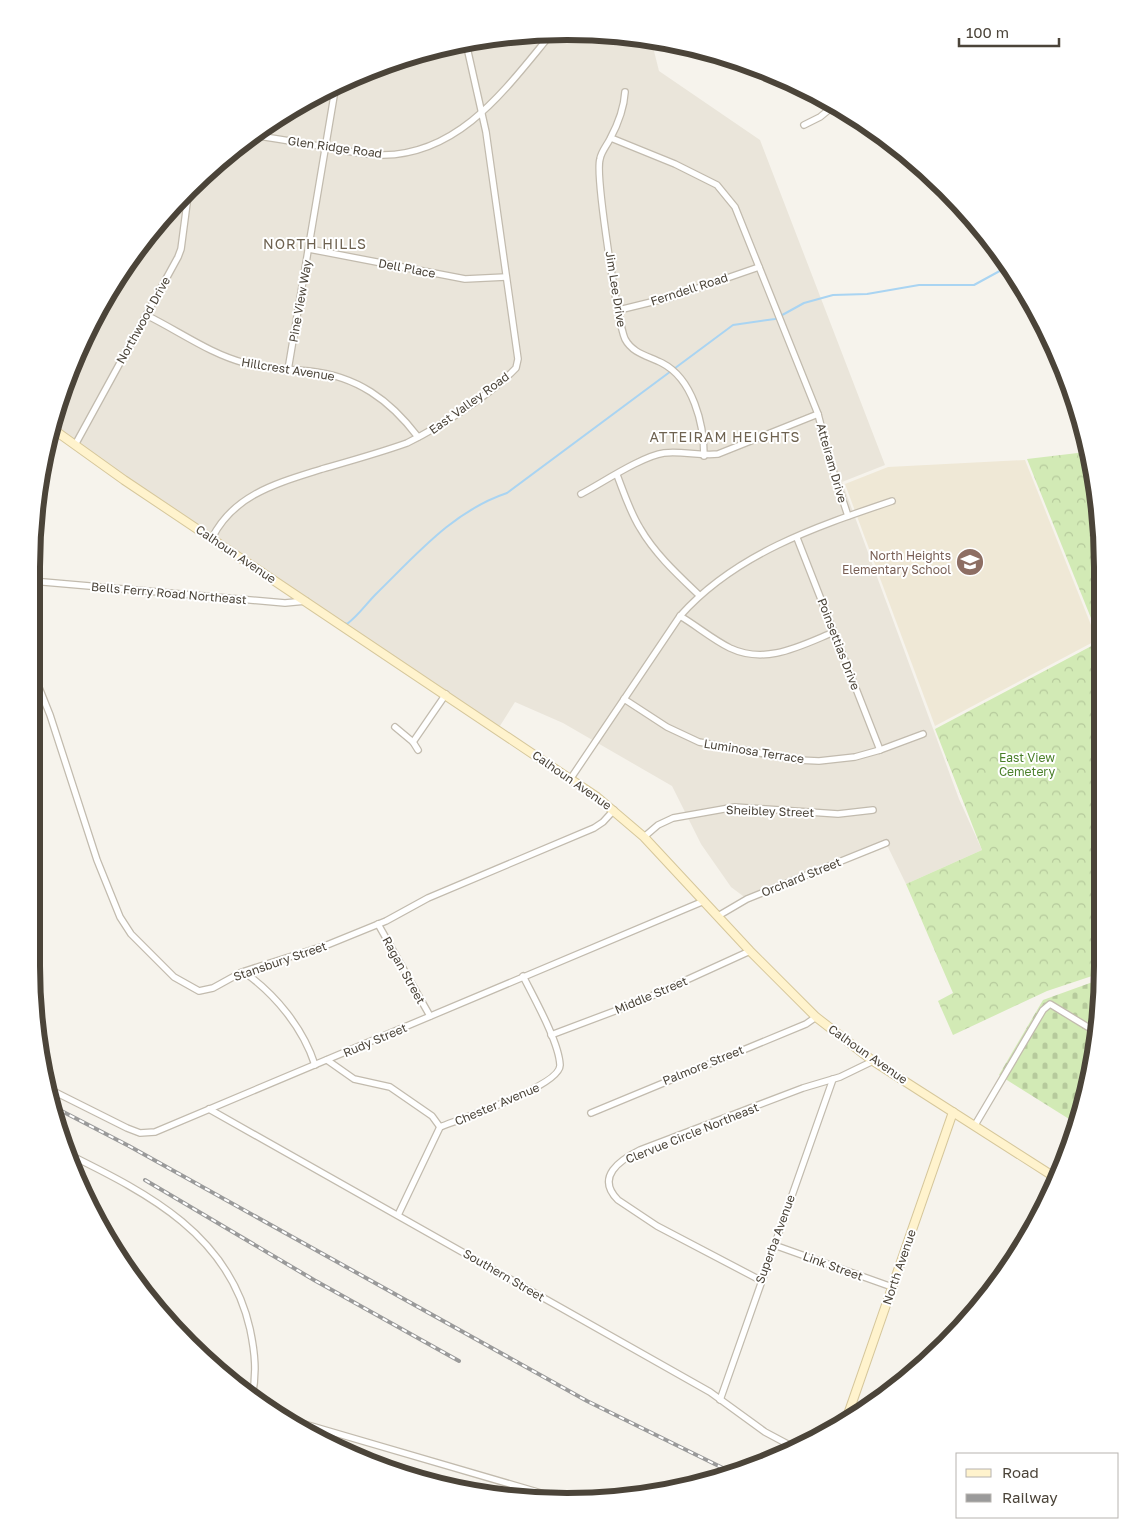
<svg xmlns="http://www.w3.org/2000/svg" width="1134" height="1533" font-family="'Golos Text',sans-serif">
<defs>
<pattern id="forest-crowns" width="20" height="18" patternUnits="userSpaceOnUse" patternTransform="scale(1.25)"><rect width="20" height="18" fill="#d2eab5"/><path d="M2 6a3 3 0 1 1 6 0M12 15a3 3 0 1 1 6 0" fill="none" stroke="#b6ca9c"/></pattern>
<pattern id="cemetery-stones" width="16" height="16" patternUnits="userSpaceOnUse" patternTransform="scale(1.25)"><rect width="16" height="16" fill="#d2eab5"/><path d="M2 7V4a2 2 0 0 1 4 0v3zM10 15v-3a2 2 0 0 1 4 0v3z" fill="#b6ca9c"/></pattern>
</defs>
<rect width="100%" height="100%" fill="#f6f3ec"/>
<!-- residential -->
<path fill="#eae5da" d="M532,32L637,36L651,39L659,71L760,140L885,465L842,482L959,799L982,850L906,884L886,843L747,899L731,887L701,844L672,786L563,723L515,702L498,729L347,624L304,598L50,426L72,362L121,270L188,188L241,142L330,86L429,49Z"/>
<!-- education -->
<path fill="#efe8d6" d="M1025,460L1097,640L935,726L845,484L888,467Z"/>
<!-- forest -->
<g fill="url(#forest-crowns)">
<path d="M1086,452L1098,497L1099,638L1027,459Z"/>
<path d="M1099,642L1101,973L1047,991L953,1035L938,1001L953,993L906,884L982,850L935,729Z"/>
</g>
<!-- cemetery -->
<path fill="url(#cemetery-stones)" d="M1101,979L1102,1001L1077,1124L999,1075L1043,1000Z"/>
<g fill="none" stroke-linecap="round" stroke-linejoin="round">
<!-- stream -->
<path stroke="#a9d4f2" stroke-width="2" d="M344,623L347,624C359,615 366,604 376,594C416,555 453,511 507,493L733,325L775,319L804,303L833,295L867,294L919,285H974L1007,267"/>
<defs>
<g id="street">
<path d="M625,92C624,109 618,124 610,139C607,145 601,152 600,159C595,175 618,323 625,339C633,354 649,356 662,363C693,379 704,424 704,456"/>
<path d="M804,125L820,117L836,104"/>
<path d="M252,135C278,139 304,143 330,148C348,151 366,155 383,155C461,154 507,87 552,33"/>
<path d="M611,138L675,164L717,185L735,207L818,414L830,461L848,516"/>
<path d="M309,249L465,279L506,277"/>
<path d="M619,310L672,297L759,267"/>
<path d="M146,315C179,331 210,354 245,363C266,369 288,369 309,371C357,376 390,400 418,437"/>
<path d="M288,370L336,84"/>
<path d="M75,445L178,257L181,249L189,188"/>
<path d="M617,475C624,493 630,512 640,528C655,554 678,575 699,595"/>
<path d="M581,494C602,483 642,456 664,453C682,451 700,456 718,454L818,414"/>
<path d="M212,538C234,494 278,483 322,469C350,461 379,453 407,443C441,426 489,396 516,368L518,359L486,132L466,43"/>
<path d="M797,538L880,750"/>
<path d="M32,581L285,603L306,601"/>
<path d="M680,616C697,626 712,639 730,648C766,665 800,646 834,632"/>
<path d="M32,670L50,715L97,860L120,917L131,934L174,977L199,991L213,988L242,972L327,945L386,921L428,898L594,828L603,822L614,810"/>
<path d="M624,699L667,727L699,742L798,760L819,761L855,757L880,750L923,734"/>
<path d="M395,727L413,742L418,750"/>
<path d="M413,742L446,694"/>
<path d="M571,778L680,616C735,554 815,527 892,501"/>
<path d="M644,837L658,825L673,818L735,807L838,814L873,810"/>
<path d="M718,916L747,899L886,843"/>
<path d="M378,924L430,1016"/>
<path d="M244,972C276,995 303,1028 315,1065"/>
<path d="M551,1035L636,1003L750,951"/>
<path d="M327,1060L354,1079L390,1087L432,1116L440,1127"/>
<path d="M47,1088L127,1128L140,1133L155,1132L704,901"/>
<path d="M209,1109L710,1392L765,1432L795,1448"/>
<path d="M591,1113L806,1024L816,1017"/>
<path d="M975,1125L1043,1010L1050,1004L1096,1032"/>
<path d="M70,1155C149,1194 229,1235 250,1329C255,1353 257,1373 252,1397"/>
<path d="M398,1215L440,1127C460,1119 561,1086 560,1065C559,1042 534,998 523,976"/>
<path d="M774,1245L892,1287"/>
<path d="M760,1280L657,1226L618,1200C595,1177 620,1160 640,1150L803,1088L840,1077L873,1061"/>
<path d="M720,1400L833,1079"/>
<path d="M277,1416L558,1498"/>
</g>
<g id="secondary">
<path d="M50,427L124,480L597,797L644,837L750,951L816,1017L873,1061L1056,1178"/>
<path d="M845,1423L953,1112"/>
</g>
</defs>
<!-- street casing -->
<use href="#street" stroke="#c2bbae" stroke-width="8"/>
<!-- secondary casing -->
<use href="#secondary" stroke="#d6c79b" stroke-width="10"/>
<!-- street -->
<use href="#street" stroke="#fff" stroke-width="5.5"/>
<!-- secondary -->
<use href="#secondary" stroke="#fff3cd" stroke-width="8"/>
<defs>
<g id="rail">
<path d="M50,1105L129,1146L587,1401L735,1474"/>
<path d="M145,1180L314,1280L459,1361"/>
</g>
</defs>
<!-- rail casing -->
<use href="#rail" stroke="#9a9a9a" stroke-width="4"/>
<!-- rail -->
<use href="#rail" stroke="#fff" stroke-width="2" stroke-dasharray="5.5" stroke-linecap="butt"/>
</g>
<!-- icons -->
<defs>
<symbol id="school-disc" viewBox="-11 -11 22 22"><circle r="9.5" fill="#8d6e63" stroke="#fff"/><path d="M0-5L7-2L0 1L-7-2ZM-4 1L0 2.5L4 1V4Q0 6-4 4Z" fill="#fff"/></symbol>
</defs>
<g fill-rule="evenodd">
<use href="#school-disc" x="954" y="546" width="32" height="32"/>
</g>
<g text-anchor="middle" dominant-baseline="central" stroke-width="4" stroke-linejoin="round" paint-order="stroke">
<!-- street labels -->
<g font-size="12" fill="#4b4439" stroke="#fff">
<text transform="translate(335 147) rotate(8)">Glen Ridge Road</text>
<text transform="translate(407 268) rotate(11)">Dell Place</text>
<text transform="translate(616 289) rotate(81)">Jim Lee Drive</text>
<text transform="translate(689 289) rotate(-18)">Ferndell Road</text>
<text transform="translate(300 301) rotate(-80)">Pine View Way</text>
<text transform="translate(143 320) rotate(-61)">Northwood Drive</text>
<text transform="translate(288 369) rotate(9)">Hillcrest Avenue</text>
<text transform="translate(469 403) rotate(-36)">East Valley Road</text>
<text transform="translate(832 463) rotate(74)">Atteiram Drive</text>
<text transform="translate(236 554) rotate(34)">Calhoun Avenue</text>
<text transform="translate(169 593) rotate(5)">Bells Ferry Road Northeast</text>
<text transform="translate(839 644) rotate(69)">Poinsettias Drive</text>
<text transform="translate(754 751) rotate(9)">Luminosa Terrace</text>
<text transform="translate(572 780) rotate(35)">Calhoun Avenue</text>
<text transform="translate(770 811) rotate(2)">Sheibley Street</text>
<text transform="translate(801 877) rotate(-22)">Orchard Street</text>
<text transform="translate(280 961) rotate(-19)">Stansbury Street</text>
<text transform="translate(404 970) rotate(61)">Ragan Street</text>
<text transform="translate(651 995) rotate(-23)">Middle Street</text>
<text transform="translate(375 1040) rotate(-23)">Rudy Street</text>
<text transform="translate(868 1054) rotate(35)">Calhoun Avenue</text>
<text transform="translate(703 1065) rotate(-22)">Palmore Street</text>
<text transform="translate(497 1104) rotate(-23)">Chester Avenue</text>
<text transform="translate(692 1133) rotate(-22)">Clervue Circle Northeast</text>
<text transform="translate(775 1239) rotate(-70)">Superba Avenue</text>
<text transform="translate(833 1266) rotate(20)">Link Street</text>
<text transform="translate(899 1267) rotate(-71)">North Avenue</text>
<text transform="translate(504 1275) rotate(30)">Southern Street</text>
</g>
<!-- education labels -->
<g font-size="12" fill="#785e54" stroke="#fff" text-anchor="end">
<text x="951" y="555">North Heights<tspan x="951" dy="14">Elementary School</tspan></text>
</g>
<!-- park labels -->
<g font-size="12" fill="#4a7f2a" stroke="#fff">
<text x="1027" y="757">East View<tspan x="1027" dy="14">Cemetery</tspan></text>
</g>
<!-- neighbourhood labels -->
<g font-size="14" letter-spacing="1" fill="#6e6250" stroke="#fff">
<text x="315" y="243">NORTH HILLS</text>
<text x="725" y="436">ATTEIRAM HEIGHTS</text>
</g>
</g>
<!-- crop -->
<path d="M0 0H1134V1533H0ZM567 40H567A527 527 0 0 1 1094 567V966A527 527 0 0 1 567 1493H567A527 527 0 0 1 40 966V567A527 527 0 0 1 567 40Z" fill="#fff" fill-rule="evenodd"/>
<path fill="none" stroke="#4b4439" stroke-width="6" d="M567 40H567A527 527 0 0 1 1094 567V966A527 527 0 0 1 567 1493H567A527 527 0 0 1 40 966V567A527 527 0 0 1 567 40Z"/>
<!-- legend -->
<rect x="956" y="1453" width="162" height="65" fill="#ffffff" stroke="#b7b4b0"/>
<rect x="966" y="1469" width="25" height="8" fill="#fff3cd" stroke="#b7b4b0"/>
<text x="1002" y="1478" font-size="15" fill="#4b4439">Road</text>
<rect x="966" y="1494" width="25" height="8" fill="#9a9a9a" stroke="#b7b4b0"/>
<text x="1002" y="1503" font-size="15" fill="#4b4439">Railway</text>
<!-- scale -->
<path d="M959 38v8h100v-8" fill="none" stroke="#4b4439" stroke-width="2.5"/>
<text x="966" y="38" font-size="15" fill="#4b4439" stroke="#ffffff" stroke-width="4" paint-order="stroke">100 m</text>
</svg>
